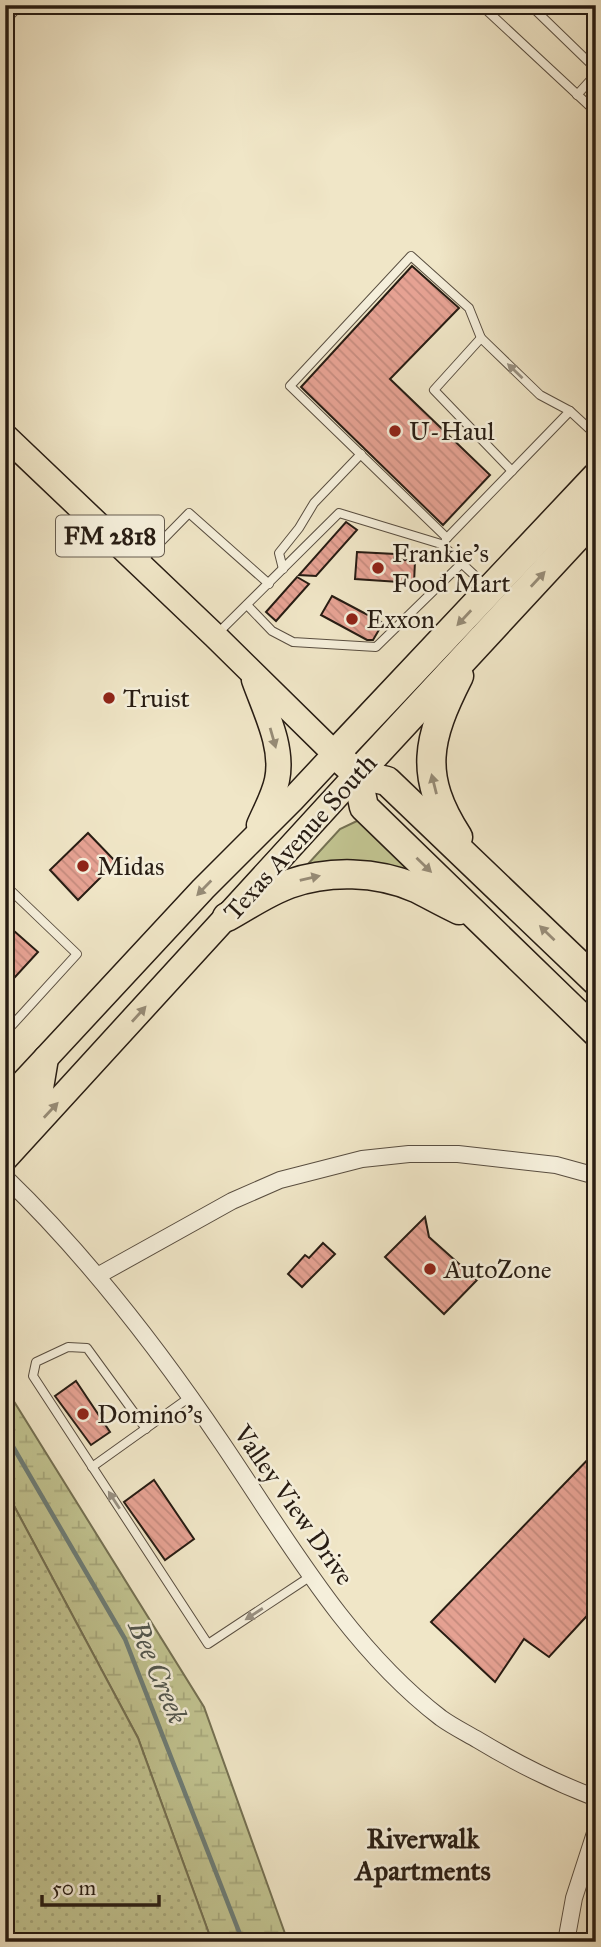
<svg xmlns="http://www.w3.org/2000/svg" width="601" height="1947" font-family="'IM FELL Great Primer',serif">
<defs>
<pattern id="wetland-marsh" width="20" height="14" patternUnits="userSpaceOnUse" patternTransform="scale(1.75)"><rect width="20" height="14" fill="#c1c390"/><path d="M1 5h8M5 5V1M11 12h8M15 12V8" fill="none" stroke="#a6a77b"/></pattern>
<pattern id="park-dots" width="8" height="8" patternUnits="userSpaceOnUse" patternTransform="scale(1.75)"><rect width="8" height="8" fill="#c1c390"/><path d="M2 2h.1M6 6h.1" fill="none" stroke="#a6a77b" stroke-width="1.8" stroke-linecap="round"/></pattern>
<pattern id="building-back-hatch" width="6" height="6" patternUnits="userSpaceOnUse" patternTransform="scale(1.75)"><rect width="6" height="6" fill="#e6a293"/><path d="M-1 5l2 2M0 0l6 6M5-1l2 2" fill="none" stroke="#c58b7e"/></pattern>
</defs>
<rect width="100%" height="100%" fill="#f0e6c7"/>
<filter id="stains"><feTurbulence type="fractalNoise" baseFrequency=".00286" numOctaves="4"/><feColorMatrix values="0 0 0 0 .2 0 0 0 0 .09 0 0 0 0 .02 0 0 0 .5 -.17"/></filter>
<radialGradient id="worn" r=".72"><stop offset=".6" stop-color="#630" stop-opacity="0"/><stop offset="1" stop-color="#630" stop-opacity=".3"/></radialGradient>
<!-- green -->
<path fill="#c1c390" stroke="#747052" stroke-width="2" d="M359,820L421,879L307,865L340,829Z"/>
<!-- wetland -->
<path fill="url(#wetland-marsh)" stroke="#747052" stroke-width="2" d="M5,1387L204,1707L288,1942H212L138,1738L5,1489Z"/>
<!-- park -->
<path fill="url(#park-dots)" stroke="#747052" stroke-width="2" d="M5,1489L138,1738L212,1942H5Z"/>
<g fill="none" stroke-linecap="round" stroke-linejoin="round">
<!-- stream -->
<path stroke="#6d7d77" stroke-width="4.5" d="M5,1433L125,1639L243,1942"/>
</g>
<!-- building -->
<g fill="url(#building-back-hatch)" stroke="#271c13" stroke-width="2">
<path d="M412,266L459,308L390,379L490,475L443,525L301,387Z"/>
<path d="M346,522L357,530L316,576L299,575Z"/>
<path d="M357,552L395,554L394,559L415,561L414,583L355,579Z"/>
<path d="M297,577L309,584L276,621L266,612Z"/>
<path d="M332,596L383,623L373,640H367L321,615Z"/>
<path d="M88,833L116,862L78,900L50,870Z"/>
<path d="M5,923L38,952L5,988Z"/>
<path d="M425,1217L429,1237L477,1280L444,1314L385,1257Z"/>
<path d="M323,1243L335,1254L302,1287L288,1274L305,1255L309,1258Z"/>
<path d="M76,1381L110,1432L91,1445L55,1396Z"/>
<path d="M596,1451V1606L549,1657L524,1639L495,1682L431,1622Z"/>
<path d="M154,1480L194,1539L165,1560L124,1502Z"/>
</g>
<g fill="none" stroke-linecap="round" stroke-linejoin="round">
<defs>
<g id="lane">
<path d="M481,5L596,112"/>
<path d="M530,5L596,69"/>
<path d="M5,21L20,5"/>
<path d="M577,95L596,74"/>
<path d="M512,471L434,390L481,338L540,395L570,411L596,435"/>
<path d="M447,538L290,386L411,256L469,308L481,338"/>
<path d="M446,539L570,411"/>
<path d="M141,562L189,513L269,584"/>
<path d="M283,569L279,553L299,528L314,503L361,454"/>
<path d="M247,605L272,631L293,642L376,647L461,564"/>
<path d="M217,634L339,513L441,544L487,587"/>
<path d="M5,885L77,954L5,1033"/>
<path d="M146,1429L87,1348L68,1347L36,1362L33,1376L208,1644L311,1576"/>
<path d="M92,1467L190,1397"/>
</g>
<g id="street">
<path d="M5,1177C87,1256 158,1348 222,1443C287,1539 347,1646 441,1718C452,1726 466,1733 478,1740C516,1763 554,1782 596,1798"/>
<path d="M99,1275L232,1201L280,1180L362,1159L409,1154H458L556,1165L596,1176"/>
<path d="M566,1942L574,1898L596,1830"/>
</g>
<g id="primary">
<path d="M5,436L215,636L335,754L292,800L203,889L5,1102"/>
<path d="M254,680C265,711 284,747 277,780C274,795 265,811 259,825"/>
<path d="M5,1131L40,1094L46,1058"/>
<path d="M5,1159L357,774"/>
</g>
<g id="highway">
<path d="M596,477L335,754L357,774L387,781L596,981"/>
<path d="M357,774L364,807L596,1032"/>
<path d="M357,774L596,516"/>
<path d="M458,837C418,775 427,739 459,676"/>
<path d="M227,917C247,906 267,892 289,884C329,870 376,871 416,888C430,895 444,903 459,910"/>
</g>
</defs>
<!-- lane casing -->
<use href="#lane" stroke="#594e40" stroke-width="10"/>
<!-- street casing -->
<use href="#street" stroke="#594e40" stroke-width="18"/>
<!-- primary casing -->
<use href="#primary" stroke="#271c13" stroke-width="27"/>
<!-- highway casing -->
<use href="#highway" stroke="#271c13" stroke-width="31"/>
<!-- lane -->
<use href="#lane" stroke="#f5efdb" stroke-width="8"/>
<!-- street -->
<use href="#street" stroke="#f5efdb" stroke-width="16"/>
<!-- primary -->
<use href="#primary" stroke="#f0e6c7" stroke-width="24"/>
<!-- highway -->
<use href="#highway" stroke="#f0e6c7" stroke-width="28"/>
</g>
<!-- one-way arrows -->
<defs><path id="oneway-solid" d="M-6-.8H1V-3.2L6.5 0L1 3.2V.8H-6Z" transform="scale(1.75)"/></defs>
<g fill="#989081">
<use href="#oneway-solid" transform="translate(515 371) rotate(-136)"/>
<use href="#oneway-solid" transform="translate(114 1500) rotate(-123)"/>
<use href="#oneway-solid" transform="translate(254 1614) rotate(147)"/>
</g>
<g fill="#968b76">
<use href="#oneway-solid" transform="translate(538 579) rotate(-47)"/>
<use href="#oneway-solid" transform="translate(464 618) rotate(133)"/>
<use href="#oneway-solid" transform="translate(273 738) rotate(74)"/>
<use href="#oneway-solid" transform="translate(434 784) rotate(-104)"/>
<use href="#oneway-solid" transform="translate(424 865) rotate(44)"/>
<use href="#oneway-solid" transform="translate(310 878) rotate(-13)"/>
<use href="#oneway-solid" transform="translate(204 888) rotate(134)"/>
<use href="#oneway-solid" transform="translate(547 933) rotate(-136)"/>
<use href="#oneway-solid" transform="translate(139 1014) rotate(-48)"/>
<use href="#oneway-solid" transform="translate(51 1110) rotate(-47)"/>
</g>
<!-- markers -->
<g fill="#8f2418" stroke="#f5efdb" stroke-width="2.5">
<circle cx="395" cy="431" r="7"/>
<circle cx="378" cy="568" r="7"/>
<circle cx="352" cy="619" r="7"/>
<circle cx="109" cy="698" r="7"/>
<circle cx="83" cy="866" r="7"/>
<circle cx="430" cy="1269" r="7"/>
<circle cx="83" cy="1414" r="7"/>
</g>
<g text-anchor="middle" dominant-baseline="central" stroke-width="5" stroke-linejoin="round" paint-order="stroke">
<!-- shield labels -->
<rect fill="#f5efdb" stroke="#655b4f" stroke-width="2" x="56" y="515.5" width="108" height="41" rx="5"/>
<g font-size="24" font-weight="bold" fill="#271c13">
<text x="110" y="536">FM 2818</text>
</g>
<!-- poi labels -->
<g font-size="26" fill="#271c13" stroke="#f5efdb" text-anchor="start">
<text x="409" y="431">U-Haul</text>
<text x="392" y="553">Frankie's<tspan x="392" dy="30">Food Mart</tspan></text>
<text x="366" y="619">Exxon</text>
<text x="123" y="698">Truist</text>
<text x="97" y="866">Midas</text>
<text x="444" y="1269">AutoZone</text>
<text x="97" y="1414">Domino's</text>
</g>
<!-- street labels -->
<g font-size="26" fill="#271c13" stroke="#f5efdb">
<text transform="translate(300 837) rotate(-48)">Texas Avenue South</text>
<text transform="translate(294 1505) rotate(55)">Valley View Drive</text>
</g>
<!-- water labels -->
<g font-size="28" font-style="italic" fill="#50554d" stroke="#f5efdb">
<text transform="translate(158 1672) rotate(67)">Bee Creek</text>
</g>
<!-- neighbourhood labels -->
<g font-size="28" font-weight="bold" fill="#271c13" stroke="#f5efdb">
<text x="423" y="1838">Riverwalk<tspan x="423" dy="32">Apartments</tspan></text>
</g>
</g>
<!-- margin -->
<rect width="601" height="1947" fill="none" stroke="#f0e6c7" stroke-width="28"/>
<rect x="7" y="7" width="587" height="1933" fill="none" stroke="#271c13" stroke-width="3.5"/>
<rect x="14" y="14" width="573" height="1919" fill="none" stroke="#271c13" stroke-width="2"/>
<!-- scale -->
<path d="M42 1895v10h117v-10" fill="none" stroke="#271c13" stroke-width="3.5"/>
<text x="52" y="1895" font-size="21" fill="#271c13" stroke="#f5efdb" stroke-width="5" paint-order="stroke">50 m</text>
<rect width="100%" height="100%" filter="url(#stains)"/>
<rect width="100%" height="100%" fill="url(#worn)"/>
</svg>
